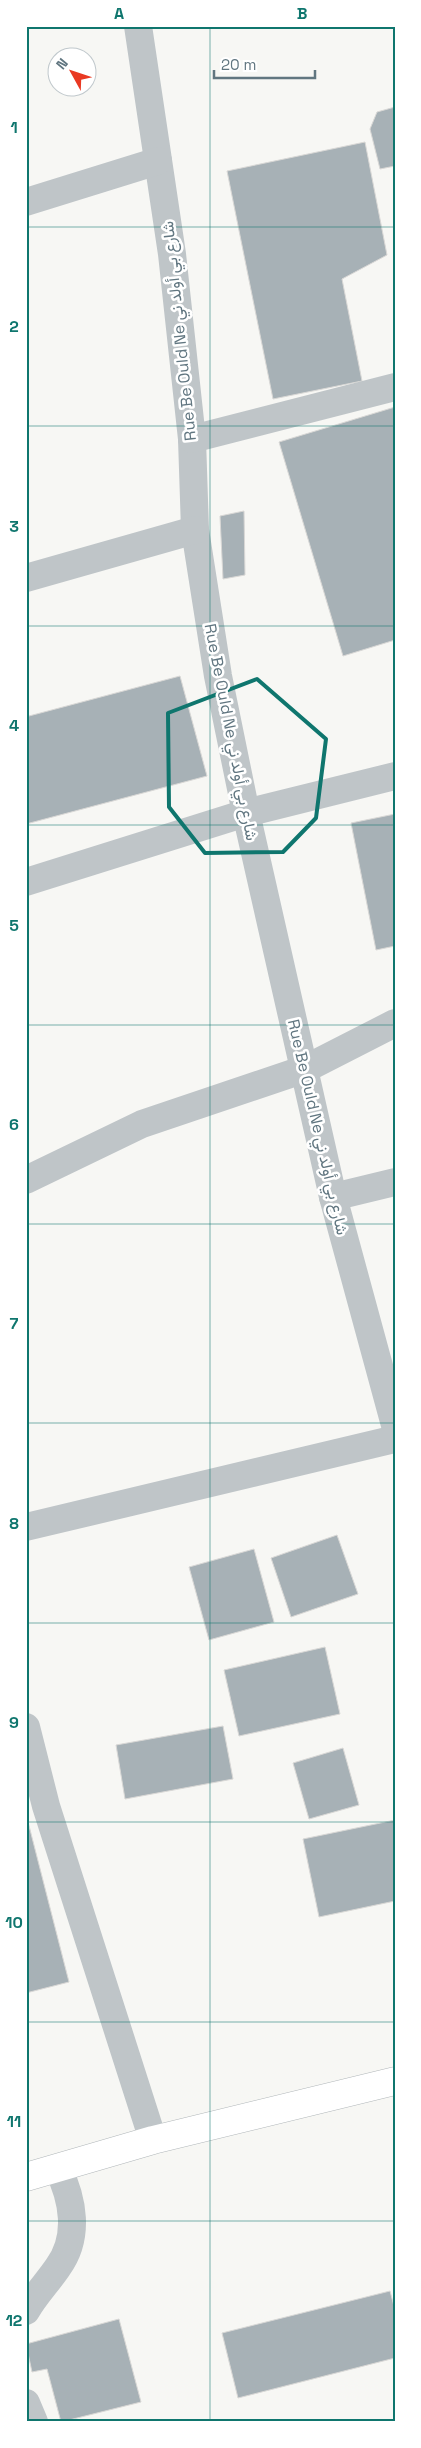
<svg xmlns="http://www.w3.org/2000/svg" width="421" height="2448" font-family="'Space Grotesk',Vazirmatn,sans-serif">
<rect width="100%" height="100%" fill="#f7f7f4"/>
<!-- building -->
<g fill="#a7b1b6" stroke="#d9d8d6">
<path d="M395,107V166L380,169L370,129L377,112Z"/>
<path d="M365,142L387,255L342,279L362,381L273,399L227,171Z"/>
<path d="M395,407V640L343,656L279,442Z"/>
<path d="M244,511L245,575L223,579L220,516Z"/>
<path d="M180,676L207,776L26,824V706L29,716Z"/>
<path d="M395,814V946L376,950L351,823Z"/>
<path d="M337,1535L358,1594L291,1617L271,1558Z"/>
<path d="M254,1549L274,1622L209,1640L189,1567Z"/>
<path d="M325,1647L340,1714L239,1736L224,1670Z"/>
<path d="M223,1726L233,1779L125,1799L116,1745Z"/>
<path d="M343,1748L359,1805L309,1819L293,1763Z"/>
<path d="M26,1814L69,1982L26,1993Z"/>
<path d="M395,1820V1901L319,1917L303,1839Z"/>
<path d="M390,2291L395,2310V2358L238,2398L222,2333Z"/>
<path d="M119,2319L141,2402L61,2422L47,2369L32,2372L26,2344Z"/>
</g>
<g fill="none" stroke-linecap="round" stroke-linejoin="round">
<defs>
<path id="major" d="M26,2177L153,2140L395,2081"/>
</defs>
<!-- major casing -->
<use href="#major" stroke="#b1b7ba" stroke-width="29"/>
<!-- minor -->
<g stroke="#bfc5c8" stroke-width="28">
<path d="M138,26L172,254L192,439L195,530L218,676L246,813L333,1197L395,1425"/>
<path d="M26,202L158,161"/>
<path d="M192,439L395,387"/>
<path d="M26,578L195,530"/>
<path d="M26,882L246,813L395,776"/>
<path d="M26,1180L142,1124L305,1069L395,1023"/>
<path d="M333,1197L395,1182"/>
<path d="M26,1527L395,1439"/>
<path d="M26,1727L46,1806L153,2140"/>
<path d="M26,2311C35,2295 48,2282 58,2267C80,2237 73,2199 58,2169"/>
<path d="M26,2403L34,2422"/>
</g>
<!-- major -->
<use href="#major" stroke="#fff" stroke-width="28"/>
</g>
<!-- marked area -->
<path fill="none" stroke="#0f766e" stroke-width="4" stroke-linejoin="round" d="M257,679L326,739L316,818L283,852L205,853L169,807L168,713Z"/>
<!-- grid -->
<path fill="none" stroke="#0f766e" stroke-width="1" stroke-opacity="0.55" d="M210,26V2422M26,227H395M26,426H395M26,626H395M26,825H395M26,1025H395M26,1224H395M26,1423H395M26,1623H395M26,1822H395M26,2022H395M26,2221H395"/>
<g text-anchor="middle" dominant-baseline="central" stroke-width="5" stroke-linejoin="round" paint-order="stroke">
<!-- street labels -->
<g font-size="16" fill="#617680" stroke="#fff">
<text transform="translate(179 331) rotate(-96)">Rue Be Ould Ne شارع بي أولد ني</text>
<text transform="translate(231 732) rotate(79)">Rue Be Ould Ne شارع بي أولد ني</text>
<text transform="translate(318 1127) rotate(77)">Rue Be Ould Ne شارع بي أولد ني</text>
</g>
</g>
<!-- border -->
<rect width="421" height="2448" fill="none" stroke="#ffffff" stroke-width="55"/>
<!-- north arrow -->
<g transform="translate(72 72) rotate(310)"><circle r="24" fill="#ffffff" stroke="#c0c8cc"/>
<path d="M0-4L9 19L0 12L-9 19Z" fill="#e93922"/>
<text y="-8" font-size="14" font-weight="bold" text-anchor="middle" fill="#617680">N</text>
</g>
<!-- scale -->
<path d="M214 70v8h101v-8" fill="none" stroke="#617680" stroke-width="2.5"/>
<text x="221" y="70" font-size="15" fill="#617680" stroke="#ffffff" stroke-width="4" paint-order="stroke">20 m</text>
<rect x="28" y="28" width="366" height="2392" fill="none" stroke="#0f766e" stroke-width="2"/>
<g font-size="16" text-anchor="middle" font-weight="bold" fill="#0f766e">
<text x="119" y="19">A</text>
<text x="302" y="19">B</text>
<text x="14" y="133">1</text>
<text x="14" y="332">2</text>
<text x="14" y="532">3</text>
<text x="14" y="731">4</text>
<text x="14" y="931">5</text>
<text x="14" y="1130">6</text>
<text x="14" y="1329">7</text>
<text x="14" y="1529">8</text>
<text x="14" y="1728">9</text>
<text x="14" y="1928">10</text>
<text x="14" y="2127">11</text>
<text x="14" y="2326">12</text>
</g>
</svg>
